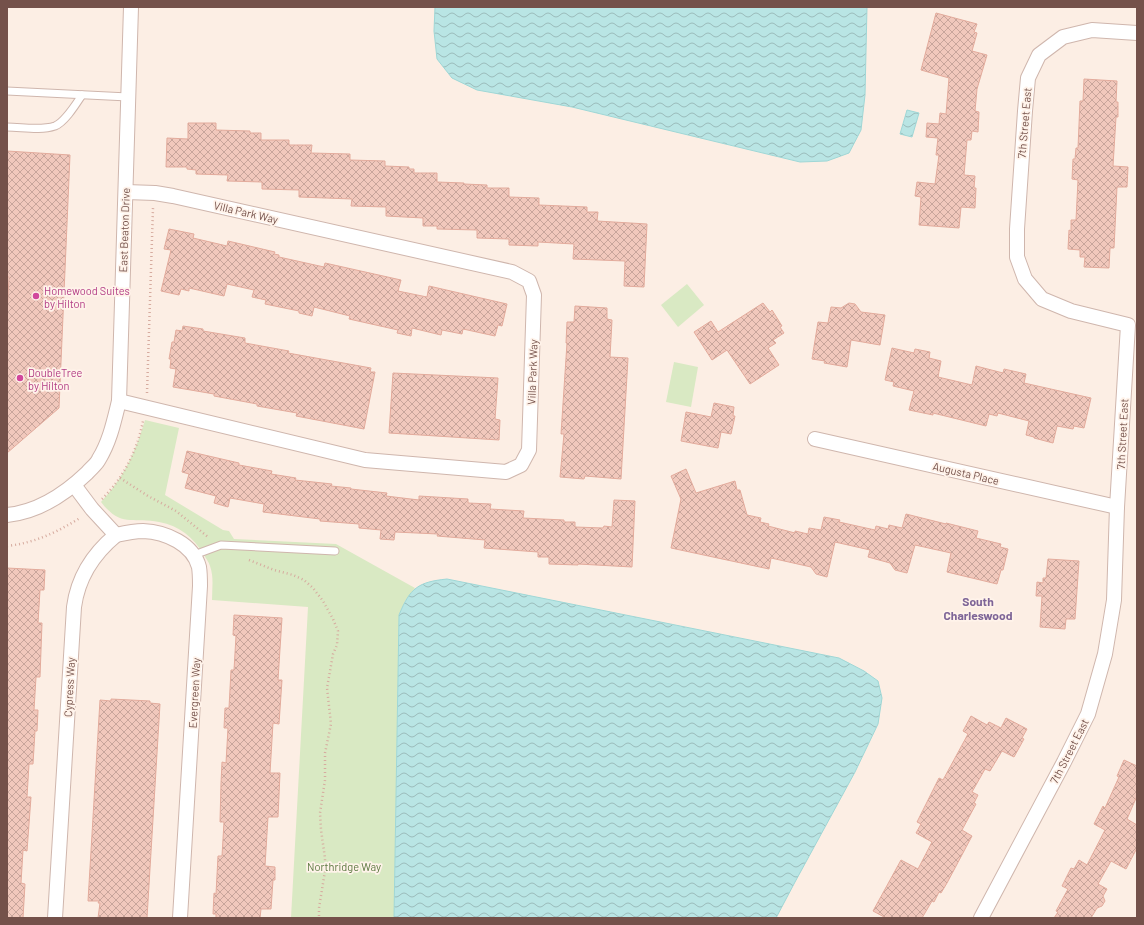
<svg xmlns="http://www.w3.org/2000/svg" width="1144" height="925" font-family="Barlow,sans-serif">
<defs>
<pattern id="water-waves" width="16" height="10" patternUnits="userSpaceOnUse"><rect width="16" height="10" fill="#b9e5e4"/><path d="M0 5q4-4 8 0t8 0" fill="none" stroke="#9bbcbb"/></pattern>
<pattern id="building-cross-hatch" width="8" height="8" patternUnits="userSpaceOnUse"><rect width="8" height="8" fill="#f1c8bc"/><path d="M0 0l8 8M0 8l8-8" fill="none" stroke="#c8a59b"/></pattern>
</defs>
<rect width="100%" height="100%" fill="#fceee4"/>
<!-- park -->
<g fill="#d9e9c3">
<path d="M687,284L704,305L678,327L661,305Z"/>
<path d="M674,362L698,367L691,407L666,402Z"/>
<path d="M145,420L179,428L165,495L223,530L229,531L234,539L336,544L415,588L405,601L399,615L394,918H291L308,607L212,600C212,589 214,577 210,566C209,562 206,559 204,555C193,537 180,526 159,522C133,517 121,528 101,502C124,477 135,453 145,420Z"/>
</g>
<!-- water -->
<g fill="url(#water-waves)" stroke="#9fd7d6">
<path d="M435,7H867L865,95L861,130L849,153L827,161L800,162L572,107L477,90L452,78L437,59L434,31Z"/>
<path d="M907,110L919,113L912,137L900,134Z"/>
<path d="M447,579L839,658L864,671L878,681L882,698L878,724L855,772L795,882L776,918H394L399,615C410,588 418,582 447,579Z"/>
</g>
<!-- building -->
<g fill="url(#building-cross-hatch)" stroke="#e3ab9c">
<path d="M936,13L977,24L974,32L977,33L972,51L987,55L977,89L975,111L979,112L978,132L972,131L971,140H967L964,175L975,176L974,188H976L975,208L961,207L959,228L919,225L921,197L915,196L917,182L935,184L939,155H936L938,138L926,137L927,123L939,124L940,113L946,114L949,78L921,70Z"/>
<path d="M1084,79L1117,81L1116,102H1118V117H1116L1113,166L1128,167L1127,187H1117L1114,248H1110L1109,268L1084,267L1085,257H1080V250L1068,249L1069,230L1071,231V220H1076L1078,180L1072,179L1073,159H1075L1076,148H1078L1080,101H1083Z"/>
<path d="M188,123H216V130L250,131V133H261V140H289V145H312L311,153L350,154V160L385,161V166L409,167V169H414V173H437V182L464,183V184L487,185V188H509V197L539,198V205L587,207V212H598L597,221L647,224L644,287L624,286L625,261L573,259L574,244L538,242V246L509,245V239L477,238V230L437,229V226H423V218L386,216V207L351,206L352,199L299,197V190L262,189V182L227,181L228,175L196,174V170L187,169V167H166L167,138L188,139Z"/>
<path d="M7,151L70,155L59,408L7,453V314L9,277H7Z"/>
<path d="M169,229L194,234L193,238L227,246L228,241L275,252L274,254L279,255V257L324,267L325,263L401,280L398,291L427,297L429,286L507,304L502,326L498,325L495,336L463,329L462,334L442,330L441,335L412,328L411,336L397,333L398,330L349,319L350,316L314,307L312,316L299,313V311L265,304L266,300L252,297L254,290L227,284L224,296L189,288V291L181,289L179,295L161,291L171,250L164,249Z"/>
<path d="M763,303L770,312L772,310L782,326L780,327L784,333L773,340L776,343L768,348L779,365L750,384L727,350L712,360L694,332L711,321L718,332Z"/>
<path d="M849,303L855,304L861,312L885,315L880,345L851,340L847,367L824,363L825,361L812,359L818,322L828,323L831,307L841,308Z"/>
<path d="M575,306L607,308V319L612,320L610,357L628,358L621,479L585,476L584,479L560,477L564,434H561L567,343H566L567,322H574Z"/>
<path d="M183,326L203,329V331L245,338V343L289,351L288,353L371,368L370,372H375L364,429L296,416L297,413L257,406V404L214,396V394L173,387L176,369L170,368L171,359H169L172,342H174L176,330L182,331Z"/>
<path d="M892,348L914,353L915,349L930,352L929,358L941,361L938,377L972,385L976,366L1003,373L1004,369L1026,374L1024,383L1091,398L1084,428L1074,426L1073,429L1057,426L1053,443L1034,438V437L1026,435L1029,421L998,413L997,416L989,414L986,426L933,413V415L909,410L914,391L893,386L894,382L885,380Z"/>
<path d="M393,373L498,378L495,419L500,420L499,440L389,433Z"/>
<path d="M714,403L734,407L733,416H735L731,434L721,432L718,448L681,441L686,412L711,417Z"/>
<path d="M187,451L239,463V465L272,471L271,474L296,478L295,480L332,484L331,486L351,488V489L387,493L386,496L419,500V496L468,499V503L491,504L490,509L524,511L523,518L564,520V522H575V527L603,528L604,526L612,527L614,500L635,501L632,567L578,564V565L549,564V557H538V552L484,548L485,540L437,536L438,534L395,532L394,540L380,539L381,530L359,528V524L320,521V519L263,512L264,504L230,498L228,507L214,503L216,496L185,488L189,474L182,472Z"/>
<path d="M686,469L696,493L735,481L737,490H740L747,515L761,518L760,522L769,524L768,526L795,533V531L808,534L809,528L821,530L824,517L840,520L839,522L875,530L876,526L888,529L889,525L902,528L906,514L946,524V523L978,531L976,538L1001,544L1000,547L1008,549L1003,570H1001L997,584L947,572L951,553L915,545L907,573L895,570L890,563L868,557L870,550L835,542L827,577L816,574L811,567L771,558L769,569L671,548L681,499L671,476Z"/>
<path d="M1048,559L1079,561L1075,619H1066L1065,629L1040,627L1042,596H1036L1037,582L1043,583V578H1046Z"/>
<path d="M7,568L45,570L44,590H40L38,623H42L40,677H36L34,710H38L37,731H35L33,764H29L27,797H31L27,851L23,850L21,883L25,884L23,918H7Z"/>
<path d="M234,615L282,618L278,680H282L279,724L273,723L270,773H280L278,817H268L265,866L275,867V880H273L271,909H261L260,918H216V914H213L214,893L216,894L218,856H222L224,822H220L221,783L222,762L226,763L228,728H224L225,708H229L231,670H234L236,636L233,635Z"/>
<path d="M111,699L150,701V703L160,704L147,918H98L100,903H98L99,901H88L100,700L111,701Z"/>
<path d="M971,716L987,725L989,722L1001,728L1006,718L1027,729L1022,738L1024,739L1014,757L1002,751L990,771L985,769L972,792L978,795L974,803L976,804L962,830L972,836L947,883L941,893L939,892L934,902L932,901L922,918H886L873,911L901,860L918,869L932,842L916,833L921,824L917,822L939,778L943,780L968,734L963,731Z"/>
<path d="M1124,760L1137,766V796L1127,819L1137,825V848L1126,869L1111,861L1098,884L1107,889L1103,896L1105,901L1102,906L1097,908L1091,918H1054L1058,912L1056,911L1068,889L1062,886L1071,868L1074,869L1079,860L1087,865L1105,830L1094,824L1103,806L1105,808L1119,777L1117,776Z"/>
</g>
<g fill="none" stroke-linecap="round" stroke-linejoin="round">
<defs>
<g id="lane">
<path d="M7,91L128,97"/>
<path d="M7,127C22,127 40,131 55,126C65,122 76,104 82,95"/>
<path d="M194,555L221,545L335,551"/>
</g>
<g id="street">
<path d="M119,401L365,460L506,472L521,465L529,450L534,295L529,281L512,272L173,196L155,193L126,192"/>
<path d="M815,439L1117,507"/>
<path d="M7,515C38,512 65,494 87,473C91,468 97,464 99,459C110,441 114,421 119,401L131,7"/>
<path d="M116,535C125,533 135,531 143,531C166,532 193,544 199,567C200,573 200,580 200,586L180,918"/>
<path d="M55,918L74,607C78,577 93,554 116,535L92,509L74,485"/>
<path d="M981,918L1064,762L1088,714L1105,654L1114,600L1117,507L1128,325L1071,311L1042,299L1025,279L1017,257V229L1025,111L1028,78L1039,55L1063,37L1092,30L1137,33"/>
</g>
</defs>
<!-- lane casing -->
<use href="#lane" stroke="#cfb6ad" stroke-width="9"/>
<!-- street casing -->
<use href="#street" stroke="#cfb6ad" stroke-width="16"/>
<!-- path -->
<g stroke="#d6ab9f" stroke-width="2.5" stroke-dasharray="1 3" stroke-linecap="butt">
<path d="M147,393L153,208"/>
<path d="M120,478L148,496L176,511L208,537"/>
<path d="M102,499C124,477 137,451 143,421"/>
<path d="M7,546C35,543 57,532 80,518"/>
<path d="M249,560L274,570L293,575L304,580L313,588L323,601L333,619L338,631L337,645L333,654L327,688L331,724L325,753V780L320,813L321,830L325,858V871L319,908V918"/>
</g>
<!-- lane -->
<use href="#lane" stroke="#fff" stroke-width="7"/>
<!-- street -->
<use href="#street" stroke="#fff" stroke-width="14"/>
</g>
<!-- markers -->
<g fill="#d1479c" stroke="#fff3ea" stroke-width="1.5">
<circle cx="36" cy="296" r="4"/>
<circle cx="20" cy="378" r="4"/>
</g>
<g text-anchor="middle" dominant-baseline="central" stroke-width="3.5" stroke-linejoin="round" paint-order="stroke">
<!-- street labels -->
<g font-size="11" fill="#74514a" stroke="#fff3ea">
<text transform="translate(1024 123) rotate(-85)">7th Street East</text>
<text transform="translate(246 212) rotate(13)">Villa Park Way</text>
<text transform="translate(124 230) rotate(-88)">East Beaton Drive</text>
<text transform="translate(532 372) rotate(-88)">Villa Park Way</text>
<text transform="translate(1122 434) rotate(-87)">7th Street East</text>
<text transform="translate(966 473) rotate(13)">Augusta Place</text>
<text transform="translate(69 687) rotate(-87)">Cypress Way</text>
<text transform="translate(194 693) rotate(-87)">Evergreen Way</text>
<text transform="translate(1069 751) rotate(-63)">7th Street East</text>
</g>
<!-- hotel labels -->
<g font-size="11" fill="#b23c85" stroke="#fff3ea" text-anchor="start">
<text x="44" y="290">Homewood Suites<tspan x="44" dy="13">by Hilton</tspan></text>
<text x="28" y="372">DoubleTree<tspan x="28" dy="13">by Hilton</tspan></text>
</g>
<!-- park labels -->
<g font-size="11" fill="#5d7942" stroke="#fff3ea">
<text x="344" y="866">Northridge Way</text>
</g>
<!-- neighbourhood labels -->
<g font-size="12" font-weight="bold" fill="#7e6597" stroke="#fff3ea">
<text x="978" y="601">South<tspan x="978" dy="14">Charleswood</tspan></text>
</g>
</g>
<!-- border -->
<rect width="1144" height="925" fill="none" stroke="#74514a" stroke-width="16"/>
</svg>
